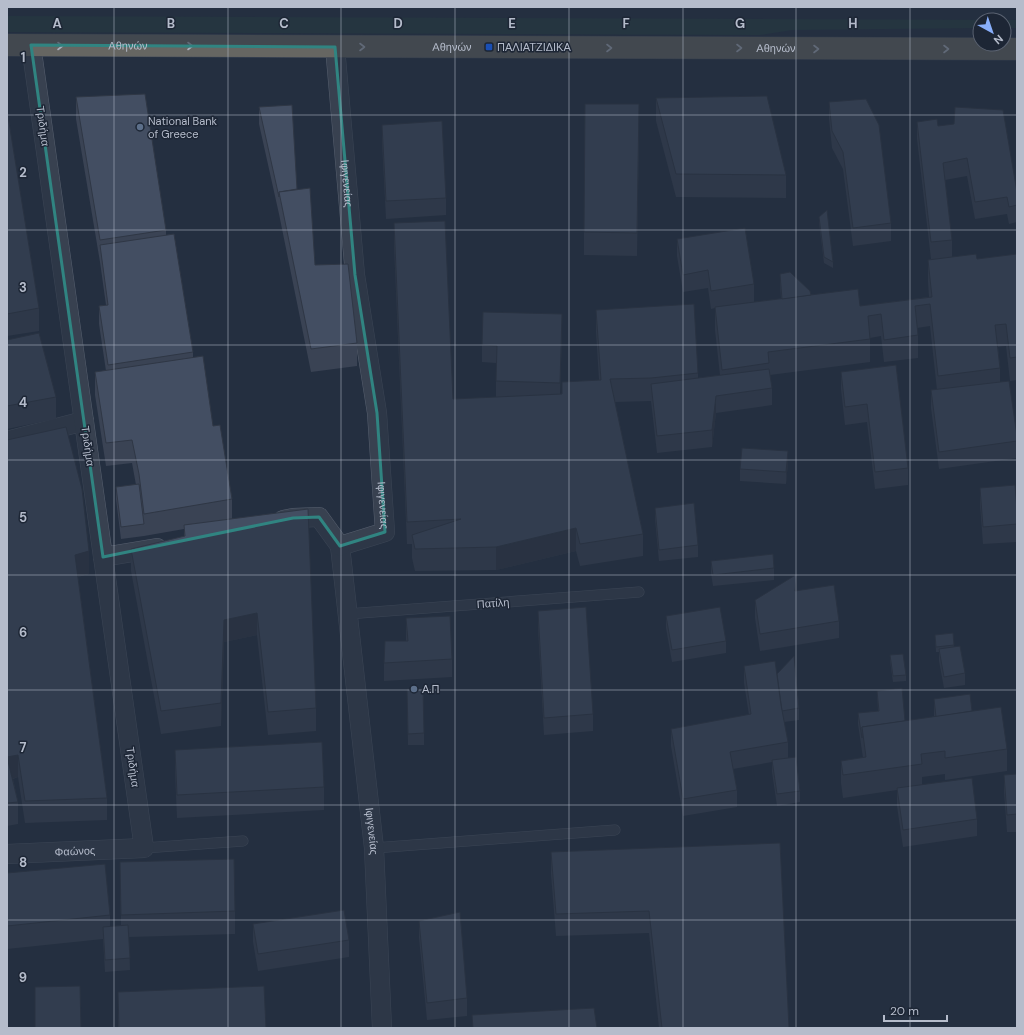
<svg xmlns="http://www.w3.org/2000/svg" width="1024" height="1035" font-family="'DM Sans',sans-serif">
<rect width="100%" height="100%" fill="#242f40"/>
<!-- green -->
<path fill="#263d41" d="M7,16L1017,20V28H1004V20H980V28L792,30L760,35L7,32Z"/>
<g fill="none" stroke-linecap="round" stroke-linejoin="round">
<defs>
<g id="service">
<path d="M347,614L639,592"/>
<path d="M144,848L243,841"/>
<path d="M374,848L615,830"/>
</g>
<g id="minor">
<path id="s1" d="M335,47L355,275L377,413L385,532L340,546L374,848L382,1028"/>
<path d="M7,441L84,421"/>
<path d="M283,520L293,518L319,517L340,546"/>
<path d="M103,557L157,548"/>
<path id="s2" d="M7,854L144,848L31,45"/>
</g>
<g id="trunk">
<path id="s3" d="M7,45L1017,49"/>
</g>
</defs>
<!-- service casing -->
<use href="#service" stroke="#565f6e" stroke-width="11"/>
<!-- minor casing -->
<use href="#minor" stroke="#565f6e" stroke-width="20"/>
<!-- trunk casing -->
<use href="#trunk" stroke="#434c5b" stroke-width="23"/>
<!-- service -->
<use href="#service" stroke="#384150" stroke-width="10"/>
<!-- minor -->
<use href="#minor" stroke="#384150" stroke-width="19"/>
<!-- trunk -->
<use href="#trunk" stroke="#666662" stroke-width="22"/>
</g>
<!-- wall -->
<g fill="#3a4354">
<path d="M76,97L166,230V235L193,352V357L213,426L232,499V519L316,708V731L268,735L257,635L224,642L221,726L161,734L131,571V549L184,537V529L144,536L121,539L116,499V487L136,485L132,463L106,466L95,395V372L106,371L99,324V306L106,305L100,262L76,119Z"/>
<path d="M656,98L786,175V198L676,197L656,121Z"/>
<path d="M829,102L891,223V241L853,246L843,169L832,148L829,119Z"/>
<path d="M259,107L297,189L315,265L357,343V366L311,372L279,214L259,124Z"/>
<path d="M7,110L39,308V331L7,336Z"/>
<path d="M917,122L938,126L1017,192V222L1009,224L1007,214L975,219L967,176L945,180L952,240V257L977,259L1017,254V380L1010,381L1006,346L998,347L1000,368V382L1017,436V458L939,469L931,408V390H937L930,326L917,328L918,335V358L884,362L881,336L870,338V362L770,375L772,388V405L716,413L712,447L657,453L651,401L615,402L643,534V556L580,566L576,551L496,570L415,571L412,558V544H407L394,246V223L453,399L496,397V363L482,362V345L562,331L560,394L599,380L596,332V310L698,373V378L720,375L715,330V308L711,309L708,288L683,292L677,256V239L754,284V302L739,304L781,299L780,285V274L811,295L860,306L929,297L928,282V260L931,259L917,139Z"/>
<path d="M382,125L446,198V215L386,219L382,142Z"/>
<path d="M639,127L637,256L584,255V232Z"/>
<path d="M819,217L833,262V268L824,263L819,223Z"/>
<path d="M7,340L56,397V419L7,429Z"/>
<path d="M896,365L908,468V485L875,489L867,422L845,425L841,389V372Z"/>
<path d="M7,440L89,574L78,577L107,798V820L25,823L18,777L13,779L18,802V824L7,826Z"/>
<path d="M788,462L786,484L740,481V469Z"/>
<path d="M980,488L1017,510V542L983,544L980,505Z"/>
<path d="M655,508L698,545V557L659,561L655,519Z"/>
<path d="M711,561L774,568V580L713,586L711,573Z"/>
<path d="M797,591L839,621V638L760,651L755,618V600Z"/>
<path d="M538,611L593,714V731L544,735L538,628Z"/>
<path d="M666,616L726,641V653L672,662L666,628Z"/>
<path d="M406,618L452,659V677L384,681V663L406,641Z"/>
<path d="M953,633L954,647L965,673V685L944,688L939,661V652H936L935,635Z"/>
<path d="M890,655L906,675V681L893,682L890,661Z"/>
<path d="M744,666L777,674L799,708V720L784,722L788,742V758L800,791V802L777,806L772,772V762L733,769L737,790V807L683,816L671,746V729L749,715L744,683Z"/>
<path d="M407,689L424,733V745H408Z"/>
<path d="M877,691L905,721L934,717V699L972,711L1007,749V771L945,780V774L922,777V785L977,819V836L903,847L897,806V790L843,798L841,783V761L863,758L858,724V713L878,711Z"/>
<path d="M175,750L324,787V810L177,818L175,772Z"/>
<path d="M1017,774V832H1007L1004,792V775Z"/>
<path d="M780,843L789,1028H659L649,933L556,936L551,874V852Z"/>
<path d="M120,862L235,911V934L129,937L130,970L105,972L103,939L7,949V873L110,915V927L121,926Z"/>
<path d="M419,921L467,998V1016L427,1020L419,938Z"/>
<path d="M253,924L349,940V957L258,971L253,942Z"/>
<path d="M118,992L266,1028H118Z"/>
</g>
<!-- shaded-wall -->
<g fill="#2f3745">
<path d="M562,314V331L560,400V383Z"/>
<path d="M716,396V413L712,447V430Z"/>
<path d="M788,451V462L786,484V472Z"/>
<path d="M576,528V551L496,570V547Z"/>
<path d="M89,551V574L75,577V555Z"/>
<path d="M797,574V592L795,591Z"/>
<path d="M257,613V635L224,642L221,726V703L224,620Z"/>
<path d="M18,755V777L7,780V757Z"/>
</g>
<!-- building -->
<g fill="#434e62" stroke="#2f3745">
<path d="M145,94L166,230L100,240L76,97Z"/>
<path d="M767,96L786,175L676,174L656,98Z"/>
<path d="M866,99L879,125L891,223L853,228L843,152L832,131L829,102Z"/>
<path d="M585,104H639L637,233L584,232Z"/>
<path d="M292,105L297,189L279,192V197L259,107Z"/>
<path d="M955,107L1003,110L1017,192V205L1009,207L1007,197L975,202L967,158L943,163L952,240L931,242L917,122L937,119L938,126L954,124Z"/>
<path d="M7,110L39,308L7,314Z"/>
<path d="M442,121L446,198L386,201L382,125Z"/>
<path d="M310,188L315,265L348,264L357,343L311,349L279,192Z"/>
<path d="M827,210L833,262L824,257L819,217Z"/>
<path d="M445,221L453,399L562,394V382L601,380L596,310L694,304L698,373L651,378L610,379L643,534L580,544L576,528L496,547L415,549L412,535L461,519L407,522L394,223Z"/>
<path d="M745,228L754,284L711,291L708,270L683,275L677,239Z"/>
<path d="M174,234L193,352L108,365L99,306L108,305L100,245Z"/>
<path d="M976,254L977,259L1017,254V357L1010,358L1006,324L995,325L1000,368L938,376L930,304L915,306L918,335L884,340L881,314L868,316L870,339L768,352L769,363L722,370L715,307L858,289L860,306L932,297L928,260Z"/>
<path d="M790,272L810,291L811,295L782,299L780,274Z"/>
<path d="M483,312L562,314L560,383L496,381L497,346L482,345Z"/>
<path d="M39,333L56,397L7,406V340Z"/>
<path d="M203,356L213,426L220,425L232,499L144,514L139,474L132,440L106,443L95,372Z"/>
<path d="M896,365L908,468L875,472L867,404L845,407L841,372Z"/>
<path d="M769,369L772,388L716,396L712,430L657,436L651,384Z"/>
<path d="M1009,381L1017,436V441L939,452L931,390Z"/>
<path d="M66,427L82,489L89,551L75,555L107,798L25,801L18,755L7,757L18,802L7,803V440Z"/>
<path d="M742,448L788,451L786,472L740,469Z"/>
<path d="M139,484L144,524L121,527L116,487Z"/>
<path d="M1015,485L1017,510V524L983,527L980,488Z"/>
<path d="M694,503L698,545L659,550L655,508Z"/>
<path d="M308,509L316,708L268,712L257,613L224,620L221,703L161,711L131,549L185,536L184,525Z"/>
<path d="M773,554L774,568L713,575L711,561Z"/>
<path d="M797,574L795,591L834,585L839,621L760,634L755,600Z"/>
<path d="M586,607L593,714L544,718L538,611Z"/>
<path d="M720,607L726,641L672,650L666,616Z"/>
<path d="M450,616L452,659L384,663L385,641H408L406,618Z"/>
<path d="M953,633L954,645L936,647L935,635Z"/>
<path d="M960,646L965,673L944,677L939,649Z"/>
<path d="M903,654L906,675L893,676L890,655Z"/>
<path d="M794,656L799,708L782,711L777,674Z"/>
<path d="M775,661L781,705L788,742L730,752L737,790L683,799L671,729L751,714L744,666Z"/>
<path d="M902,688L905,721L862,727V738L858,713L879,711L877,691Z"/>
<path d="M407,689H423L424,733L408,734Z"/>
<path d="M970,694L972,711L936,717L934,699Z"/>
<path d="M1001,707L1007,749L945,758V751L921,754L922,764L843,775L841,761L866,757L862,727Z"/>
<path d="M322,742L324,787L177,795L175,750Z"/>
<path d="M796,757L800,791L777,794L772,760Z"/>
<path d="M1017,774V814L1007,815L1004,775Z"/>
<path d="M972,778L977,819L903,830L897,788Z"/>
<path d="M780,843L789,1028H662L649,911L556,914L551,852Z"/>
<path d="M234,859L235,911L121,915L120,862Z"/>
<path d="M105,864L110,915L7,926V873Z"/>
<path d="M344,910L349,940L258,954L253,924Z"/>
<path d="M460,912L467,998L427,1003L419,921Z"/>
<path d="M128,925L130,958L105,960L103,927Z"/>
<path d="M80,986L81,1028H35V987Z"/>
<path d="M264,986L266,1028H119L118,992Z"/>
<path d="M594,1008L597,1028H473L472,1015Z"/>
</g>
<!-- one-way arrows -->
<defs><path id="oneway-chevron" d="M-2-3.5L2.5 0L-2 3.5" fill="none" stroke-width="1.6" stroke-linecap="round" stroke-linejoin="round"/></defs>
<g stroke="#a9afbb">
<use href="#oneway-chevron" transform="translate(60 46)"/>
<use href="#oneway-chevron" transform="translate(190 46)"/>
<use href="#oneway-chevron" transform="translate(362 47)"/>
<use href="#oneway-chevron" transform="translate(609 48)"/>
<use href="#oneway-chevron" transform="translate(739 48)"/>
<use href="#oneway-chevron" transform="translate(816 49)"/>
<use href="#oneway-chevron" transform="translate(946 49)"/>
</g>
<!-- marked area -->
<path d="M0 0H1024V1035H0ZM31,45L335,47L355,275L377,413L385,532L340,546L319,517L293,518L103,557Z" fill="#242f40" fill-opacity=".55" fill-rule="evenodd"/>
<path fill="none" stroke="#308481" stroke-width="3" stroke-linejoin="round" d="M31,45L335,47L355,275L377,413L385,532L340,546L319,517L293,518L103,557Z"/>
<!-- grid -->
<path fill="none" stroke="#b5bccb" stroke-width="1" stroke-opacity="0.55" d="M114,7V1028M228,7V1028M341,7V1028M455,7V1028M569,7V1028M683,7V1028M796,7V1028M910,7V1028M7,115H1017M7,230H1017M7,345H1017M7,460H1017M7,575H1017M7,690H1017M7,805H1017M7,920H1017"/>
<!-- markers -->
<rect fill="#1a4fb4" stroke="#1d2635" stroke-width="1.5" x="485" y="43" width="8" height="8" rx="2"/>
<g fill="#5c6f8a" stroke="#1d2635" stroke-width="1.5">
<circle cx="140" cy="127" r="4"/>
<circle cx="414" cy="689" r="4"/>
</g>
<g text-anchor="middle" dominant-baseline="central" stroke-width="3" stroke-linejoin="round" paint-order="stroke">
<!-- street labels -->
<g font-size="11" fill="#b5bccb" stroke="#1d2635">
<text stroke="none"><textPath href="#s3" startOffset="121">Αθηνών</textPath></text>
<text stroke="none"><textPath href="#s3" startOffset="445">Αθηνών</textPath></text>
<text stroke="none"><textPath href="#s3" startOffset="769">Αθηνών</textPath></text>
<text transform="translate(43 126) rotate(82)">Τριδήμα</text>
<text stroke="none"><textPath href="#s1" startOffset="137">Ιφιγενείας</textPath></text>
<text transform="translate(88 446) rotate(82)">Τριδήμα</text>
<text stroke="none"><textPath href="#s1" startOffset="461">Ιφιγενείας</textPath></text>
<text transform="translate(493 603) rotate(-4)">Πατίλη</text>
<text transform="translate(133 767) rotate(82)">Τριδήμα</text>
<text stroke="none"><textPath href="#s1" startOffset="822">Ιφιγενείας</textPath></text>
<text stroke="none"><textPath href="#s2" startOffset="68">Φαώνος</textPath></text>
</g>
<!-- poi labels -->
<g font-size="11" fill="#b5bccb" stroke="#1d2635" text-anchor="start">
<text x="497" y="47">ΠΑΛΙΑΤΖΙΔΙΚΑ</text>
<text x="148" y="121">National Bank<tspan x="148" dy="13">of Greece</tspan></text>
<text x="422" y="689">Α.Π</text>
</g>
</g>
<g font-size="13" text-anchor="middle" font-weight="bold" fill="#b5bccb" stroke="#1d2635" stroke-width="3" stroke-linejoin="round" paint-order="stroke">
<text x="57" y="28">A</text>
<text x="171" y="28">B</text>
<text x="284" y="28">C</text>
<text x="398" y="28">D</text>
<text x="512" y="28">E</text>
<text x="626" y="28">F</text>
<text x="740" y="28">G</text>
<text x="853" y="28">H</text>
<text x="23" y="62">1</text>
<text x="23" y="177">2</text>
<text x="23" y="292">3</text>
<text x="23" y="407">4</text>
<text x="23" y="522">5</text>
<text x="23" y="637">6</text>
<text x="23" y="752">7</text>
<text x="23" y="867">8</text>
<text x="23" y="982">9</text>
</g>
<!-- border -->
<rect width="1024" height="1035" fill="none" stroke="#b5bccb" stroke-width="16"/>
<!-- north arrow -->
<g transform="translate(992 32) rotate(140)"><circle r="19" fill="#1d2635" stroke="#5a6271"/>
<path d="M0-3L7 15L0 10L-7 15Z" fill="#89affb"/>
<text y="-6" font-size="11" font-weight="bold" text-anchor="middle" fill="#b5bccb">N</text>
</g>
<!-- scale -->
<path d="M884 1015v6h63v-6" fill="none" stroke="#b5bccb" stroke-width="2"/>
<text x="890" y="1015" font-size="12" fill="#b5bccb" stroke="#1d2635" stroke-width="3" paint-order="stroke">20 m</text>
</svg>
